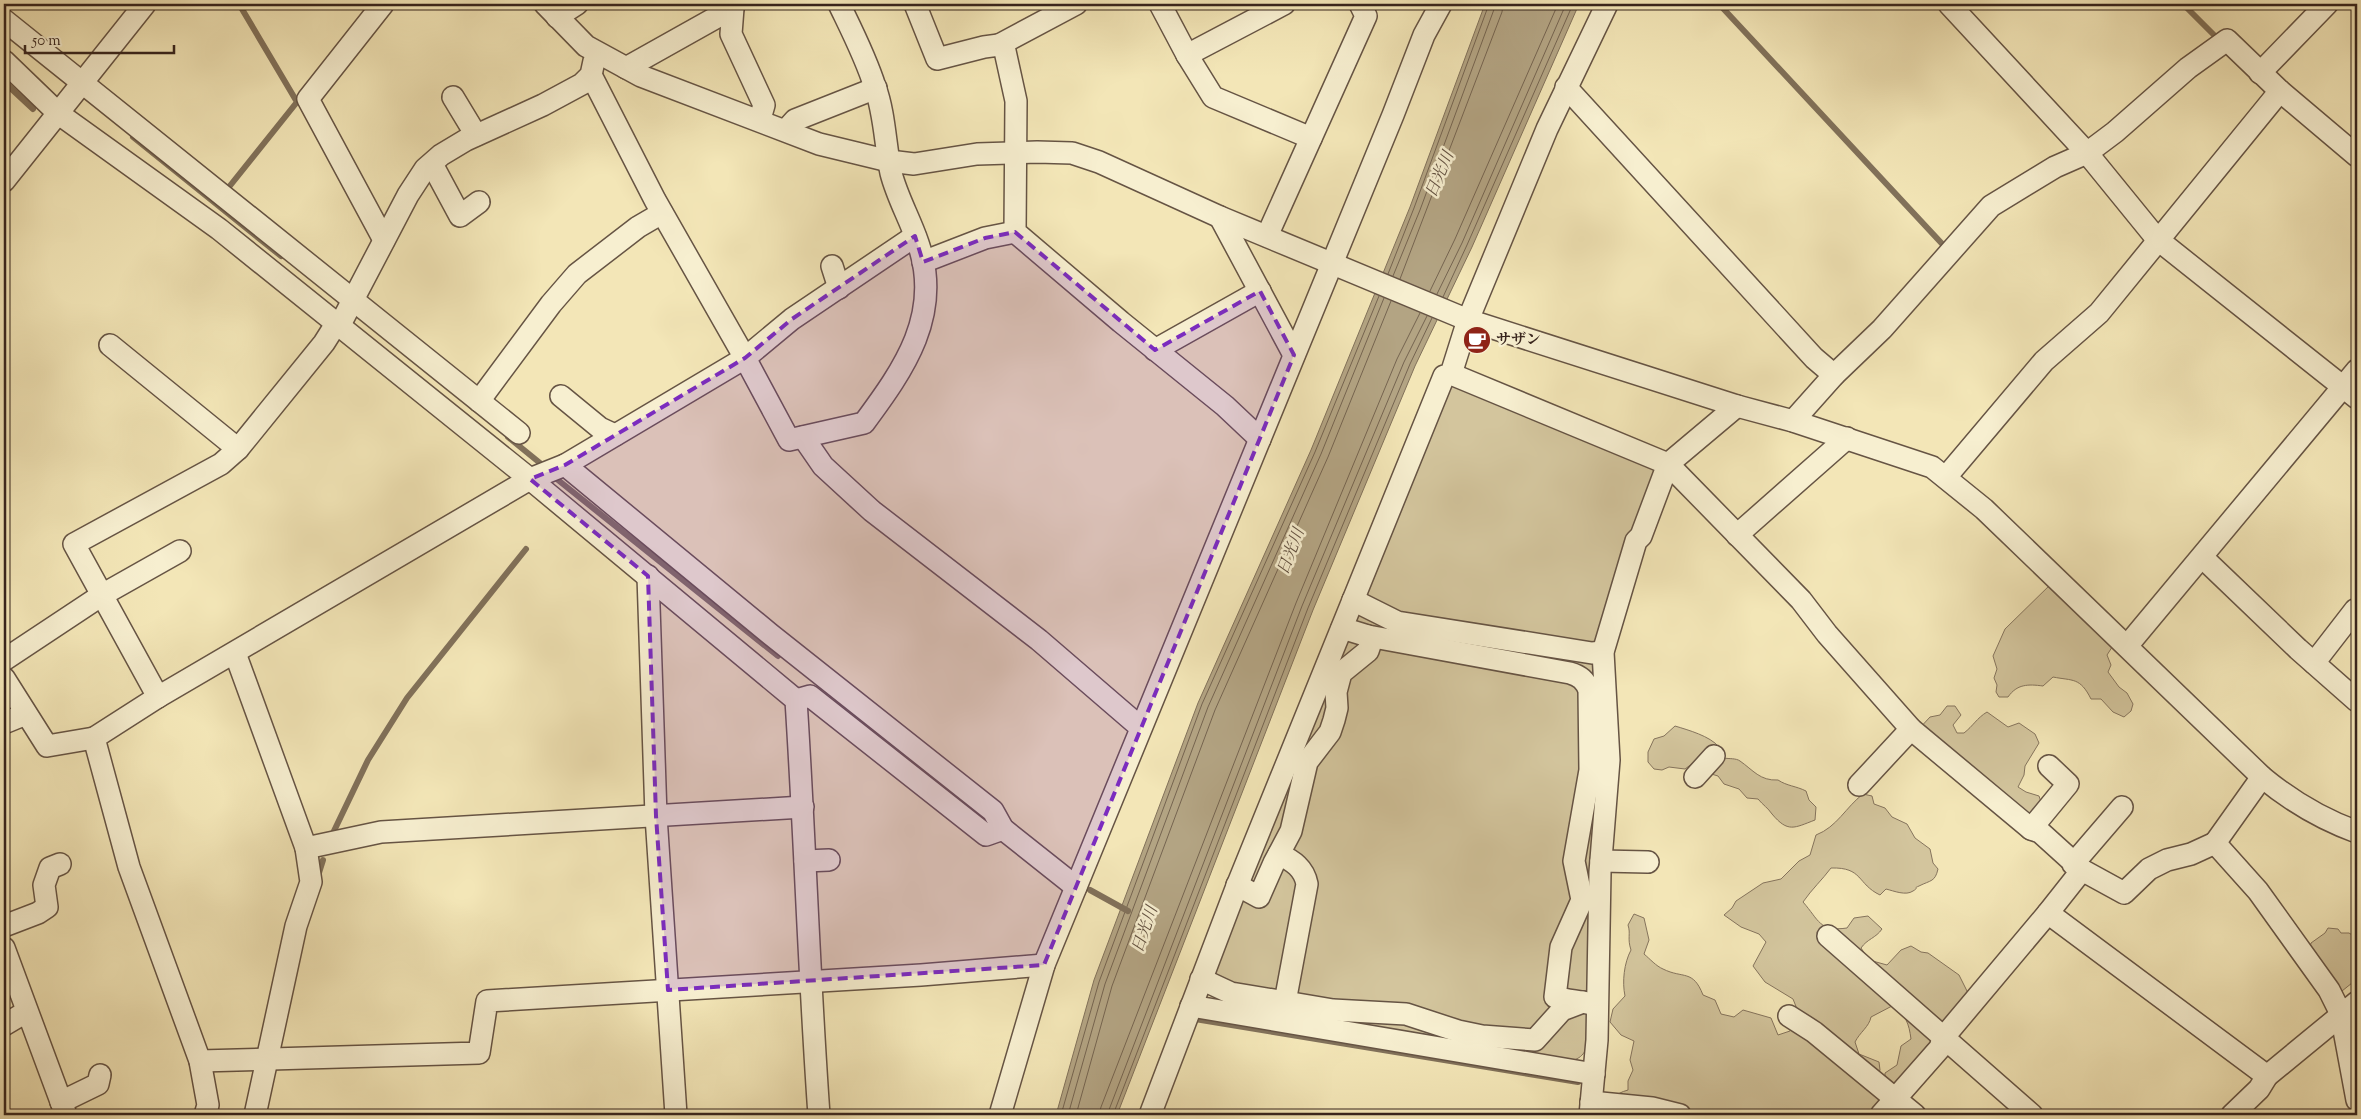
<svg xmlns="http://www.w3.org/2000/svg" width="2361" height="1119" font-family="'Sorts Mill Goudy','Noto Serif JP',serif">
<rect width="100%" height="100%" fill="#f3e6b7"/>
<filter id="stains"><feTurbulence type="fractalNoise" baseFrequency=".004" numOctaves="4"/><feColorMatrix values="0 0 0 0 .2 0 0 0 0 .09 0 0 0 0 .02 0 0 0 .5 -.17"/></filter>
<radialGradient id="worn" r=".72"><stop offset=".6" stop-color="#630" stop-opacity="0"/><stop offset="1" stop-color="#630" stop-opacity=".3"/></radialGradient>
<!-- green -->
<g fill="#d3c59d" stroke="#85745d">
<path d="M1453,385L1660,467L1636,533L1629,532L1603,622L1591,1036C1586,1049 1585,1058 1570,1061L1354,1030L1212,974L1448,389Z"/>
<path d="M2053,582L2116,641L2107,655L2111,665L2108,672L2119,687L2127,693L2133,704L2131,711L2124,717L2113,712L2101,699H2091C2080,677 2073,681 2053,677L2043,686C2028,684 2017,684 2008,697H1999L1996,692L1997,685L1994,678L1997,669L1993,656L2005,629Z"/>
<path d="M1947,706H1955L1961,715L1953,725L1957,733H1964C1973,726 1977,718 1987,712L2008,727L2019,723L2035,734L2039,743L2025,766L2024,775L2018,787L2026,792L2039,796L2042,805L2032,817L1917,731L1930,717L1940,715Z"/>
<path d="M1675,726C1688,730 1710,736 1719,747C1721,750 1723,755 1724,758C1729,759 1736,758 1740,761C1753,770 1760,781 1778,780C1787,786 1796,786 1806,791L1809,800L1816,807L1815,820C1794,828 1788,833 1772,814C1768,808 1763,805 1758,799L1747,798L1739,789L1724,784L1718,776L1708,773L1701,764L1693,763L1685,769L1669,767L1662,770L1654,769L1648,762V752L1654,739L1664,736Z"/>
<path d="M1863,794L1872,796L1874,804L1885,808L1892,817L1907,824L1915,838L1930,849L1933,863L1938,869C1935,882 1931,880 1919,886C1912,889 1920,887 1913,891C1906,896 1894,891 1886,889L1880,895C1857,884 1863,867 1831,868C1822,880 1812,889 1803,902C1819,920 1819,932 1847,928L1854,918L1868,916L1882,929C1876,938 1867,939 1861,948L1869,960L1887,965L1901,950L1911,946L1921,952L1928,953L1959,975L1969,995L1916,1059L1912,1068L1894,1089L1885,1083V1073L1897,1065L1901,1046L1911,1039C1909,1024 1906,1014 1892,1006L1871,1017C1869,1027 1860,1032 1855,1042L1859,1054L1879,1062L1880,1070L1870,1090L1880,1101L1869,1115H1598C1601,1104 1616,1093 1628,1090V1081L1633,1070L1630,1060L1634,1041L1621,1035L1610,1022L1613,1009L1625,996C1622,982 1624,963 1631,950C1627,938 1631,934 1628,925L1634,914L1644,918L1649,940L1644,954C1650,959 1656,966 1663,969C1683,979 1693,969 1703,995L1715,1000L1721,1014L1734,1017L1743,1010L1771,1018L1778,1035L1790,1031L1799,1014L1793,999L1765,982L1753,966L1766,942L1759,934L1741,927L1724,915L1732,908L1736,901L1763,883L1781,879L1799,861L1810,855L1816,835C1837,827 1846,807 1863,794Z"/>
<path d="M2328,928L2338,929L2341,933H2349L2357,938V969L2354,973L2356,977L2352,983L2342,991L2310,947L2311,943L2325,933Z"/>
</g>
<!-- water -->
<path fill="#b3a483" stroke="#81715a" d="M1485,4H1579L1472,247L1415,366L1313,610L1117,1115H1056L1094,980L1198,703L1311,450L1410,207Z"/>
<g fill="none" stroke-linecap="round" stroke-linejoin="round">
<!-- shore -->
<g stroke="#756450" stroke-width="1">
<path d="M1388,274L1414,208L1489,4"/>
<path d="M1393,276L1420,210L1496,4"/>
<path d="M1400,279L1502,12L1503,4"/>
<path d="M1430,291L1455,239L1558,4"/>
<path d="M1437,294L1462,243L1566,4"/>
<path d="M1443,297L1467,245L1573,4"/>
<path d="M1061,1115L1099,982L1202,704L1315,452L1379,296"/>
<path d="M1068,1115L1105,984L1208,707L1321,454L1384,298"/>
<path d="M1076,1115L1112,986L1215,710L1328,457L1391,301"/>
<path d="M1099,1115L1101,1107L1296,603L1397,359L1420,313"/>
<path d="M1107,1115L1302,606L1404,362L1427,316"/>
<path d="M1113,1115L1308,608L1410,364L1432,318"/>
</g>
<!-- stream -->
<g stroke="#81715a" stroke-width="6">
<path d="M1719,4L1946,248"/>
<path d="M2183,4L2221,42"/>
<path d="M4,82L33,109"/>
<path d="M133,137L281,256"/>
<path d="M229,187L297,102L239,4"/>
<path d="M508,437L540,463"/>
<path d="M558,480L778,656"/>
<path d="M333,833L368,760L407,698L526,549"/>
<path d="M317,879L323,860"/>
<path d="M1090,890L1128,911"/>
<path d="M1195,1019L1578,1082"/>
</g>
<defs>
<g id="minor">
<path d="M383,4L308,99L384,240"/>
<path d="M545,4L586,46L641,76L819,144L889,161L914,164L977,154L1037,152L1072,153L1099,162L1220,217L1468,320L1737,406L1793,421L1932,467L1984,509L2262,777C2291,801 2321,819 2357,832"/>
<path d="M915,4L937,59L984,47L999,45L1005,51L1016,101L1015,232L1121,322L1225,406L1260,439"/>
<path d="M1160,4L1187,55L1213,97L1311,138"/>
<path d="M1949,4L2087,153L2157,239L2357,398"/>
<path d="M733,8L731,34L764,105L760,119"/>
<path d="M557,17L577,4"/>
<path d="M4,20L519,433"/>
<path d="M999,45L1076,4"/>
<path d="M1187,55L1284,4"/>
<path d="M4,61L59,114L219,229L530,479L796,700C805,838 809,977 819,1115"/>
<path d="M626,68L733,8"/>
<path d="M2260,73L2327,4"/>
<path d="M591,75L655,200L745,358L789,440L864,423C904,369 943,314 918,243C910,219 897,197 891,173C885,145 885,114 875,87C866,58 852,31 839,4"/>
<path d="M1566,87L1814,358L1834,375"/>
<path d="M453,97L476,135"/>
<path d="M786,130L795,120L876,88"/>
<path d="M432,164L460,216L479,202"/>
<path d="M4,181L145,4"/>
<path d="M1220,217L1294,355"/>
<path d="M1267,236L1366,16L1360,4"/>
<path d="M923,262L985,238L1015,232"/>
<path d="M832,266L839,288"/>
<path d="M110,345L238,449"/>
<path d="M1155,350L1260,291"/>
<path d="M1451,374L1668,464L1801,600L1827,634L1911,729L2031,829L2040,832L2082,870L2048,913L1943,1038L1940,1048L1881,1115"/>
<path d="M561,396L600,428L615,435"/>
<path d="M479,401L551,304L577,274L638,227L662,213"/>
<path d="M1793,421L1834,375L1882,329L1991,206L2055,167L2087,153L2115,132L2188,68L2227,40L2280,91L2357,156"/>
<path d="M803,437L823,466L872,511L1039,640L1140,727"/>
<path d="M565,465L770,634L993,811L1003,829L1076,887"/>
<path d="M1946,477L2044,361L2099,313L2280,91"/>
<path d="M1737,535L1847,438"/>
<path d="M2202,557L2298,649L2357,701"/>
<path d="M648,576L656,816L676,1115"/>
<path d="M1353,600L1397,622L1592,653L1603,652"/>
<path d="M1342,628L1368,636L1570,673C1580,676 1585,680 1589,690L1590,770L1574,861L1582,900L1561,947L1555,997C1570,1002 1583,1000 1597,1006"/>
<path d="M2127,646L2357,370"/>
<path d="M235,653L306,848L381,832L803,807"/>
<path d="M4,660L102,595L180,551"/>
<path d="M2314,663L2355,610"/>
<path d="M4,678L47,746L94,738"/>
<path d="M158,697L74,544L221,464L238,449L324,343L336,324L343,319L408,195L425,169L441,155L466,140L543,105L582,84L591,75L594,61"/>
<path d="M796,700L810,696L986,835L1003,829"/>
<path d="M4,723L26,714"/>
<path d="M1695,777L1714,756"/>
<path d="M2262,777L2215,843L2258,891L2329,990L2341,1014L2357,1100"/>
<path d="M1859,785L1911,729"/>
<path d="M2031,829L2068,784L2049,766"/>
<path d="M1279,854C1293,861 1304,868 1307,884L1285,1002"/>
<path d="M805,861L829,860"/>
<path d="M1601,861L1648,862"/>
<path d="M2073,864L2122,807"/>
<path d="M2082,870L2124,893L2149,869L2167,860L2191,854L2215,843"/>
<path d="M1237,885L1259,897L1274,863L1291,831L1307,762L1330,732L1334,720L1337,708L1336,692L1341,673L1368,651L1370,645L1368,636"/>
<path d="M2048,913L2267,1076"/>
<path d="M4,926L38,913L47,907L44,885L50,868L60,864"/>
<path d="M1828,936L2032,1115"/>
<path d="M4,948L66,1115"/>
<path d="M1201,979L1231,993L1333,1010L1406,1014L1458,1031L1482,1036L1535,1040L1562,1010L1583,1002"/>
<path d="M1191,1006L1594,1074"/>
<path d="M1789,1016L1814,1032L1915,1115"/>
<path d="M4,1025L26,1012"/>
<path d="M200,1061L479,1053L487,1001L921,975L1044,965"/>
<path d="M61,1102L98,1084L100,1075"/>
<path d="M1591,1102L1652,1108L1680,1115"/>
<path d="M205,1115L208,1105L200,1061L129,867L94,738L158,697L530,479L565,465L745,358L792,319L915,236"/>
<path d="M255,1115L296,926L311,882L306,848"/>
<path d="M1000,1115L1044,965L1393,115L1424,35L1441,4"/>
<path d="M1150,1115L1237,886L1444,376L1451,374L1468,320L1547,129L1607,4"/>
<path d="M1590,1115L1597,1040L1600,872L1609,760L1603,652L1636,541L1641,536L1668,464L1737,406"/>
<path d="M2232,1115L2259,1089L2267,1076L2357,1002"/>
</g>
</defs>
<!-- minor casing -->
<use href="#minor" stroke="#665444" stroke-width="24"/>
<!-- minor -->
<use href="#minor" stroke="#f7efd0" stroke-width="21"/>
</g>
<!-- marked area -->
<path fill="#7b2cbf" fill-opacity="0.2" stroke="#7b2cbf" stroke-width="4" stroke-dasharray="10 6" stroke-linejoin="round" d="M1015,232L1155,350L1260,291L1294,355L1044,965L668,990L656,816L648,576L530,479L565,465L745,358L792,319L915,236L923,262L985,238Z"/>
<!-- icons -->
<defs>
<symbol id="cafe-disc" viewBox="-11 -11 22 22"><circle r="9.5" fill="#8f2418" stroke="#f7efd0"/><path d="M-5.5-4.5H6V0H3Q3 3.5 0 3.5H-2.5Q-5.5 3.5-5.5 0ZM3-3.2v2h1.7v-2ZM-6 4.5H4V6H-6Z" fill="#fff"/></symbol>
</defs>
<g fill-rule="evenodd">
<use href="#cafe-disc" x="1461" y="324" width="32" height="32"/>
</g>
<g text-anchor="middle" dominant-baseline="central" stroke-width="5" stroke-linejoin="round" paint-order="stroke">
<!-- poi labels -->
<g font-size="15" font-weight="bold" fill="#37241d" stroke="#f7efd0" text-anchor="start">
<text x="1496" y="340">サザン</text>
</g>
<!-- water labels -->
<g font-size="16" font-style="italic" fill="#625141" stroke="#f7efd0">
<text transform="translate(1441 175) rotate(-67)">日光川</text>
<text transform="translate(1292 552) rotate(-69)">日光川</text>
<text transform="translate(1146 930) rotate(-71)">日光川</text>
</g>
</g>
<!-- margin -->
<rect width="2361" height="1119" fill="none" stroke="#f3e6b7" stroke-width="20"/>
<rect x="5" y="5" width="2351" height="1109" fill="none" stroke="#37241d" stroke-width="2.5"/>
<rect x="10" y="10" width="2341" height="1099" fill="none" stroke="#37241d"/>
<!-- scale -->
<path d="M25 45v8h149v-8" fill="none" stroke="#37241d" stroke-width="2.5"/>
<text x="32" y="45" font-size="15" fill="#37241d" stroke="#f7efd0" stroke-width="4" paint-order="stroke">50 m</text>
<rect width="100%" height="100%" filter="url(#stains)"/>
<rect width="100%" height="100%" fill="url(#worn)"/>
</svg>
